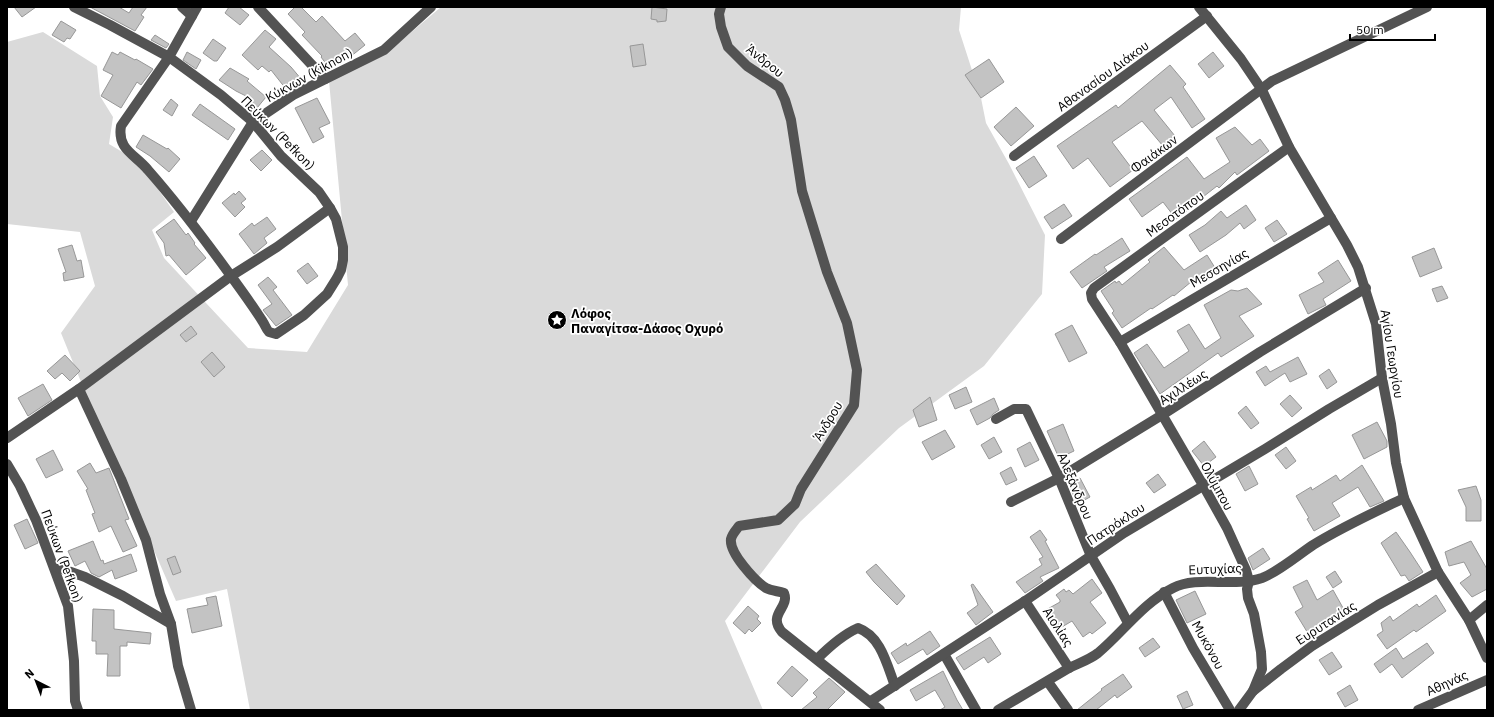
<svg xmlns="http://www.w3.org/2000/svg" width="1494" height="717" font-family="'IBM Plex Sans',sans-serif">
<rect width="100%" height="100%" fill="#fff"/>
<!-- green -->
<path fill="#dadada" d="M441,7H961L959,30L981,98L986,123L1009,164L1045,235L1042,294L984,366L899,428L800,522L725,621L763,710H250L227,589L176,601L88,399L61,333L95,286L80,232L7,224V42L43,32L97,66L100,96L113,117L109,144L139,162L174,212L152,230L164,258L248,348L307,352L348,285L329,81L389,51Z"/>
<!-- building -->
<g fill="#c3c3c3" stroke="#979797">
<path d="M14,7H36L22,17Z"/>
<path d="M90,7H119L129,13L133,7H147L141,15L144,17L135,31Z"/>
<path d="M229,7H239L249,15L240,25L225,13Z"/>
<path d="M295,7H301L316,22L322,16L345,41L355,33L365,45L350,57L348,55L330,69L321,57L322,56L302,35L305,32L288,14Z"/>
<path d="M652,7L667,9L666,21L657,22V20L651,19Z"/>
<path d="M61,21L76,30L70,39L67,38L64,42L52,35Z"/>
<path d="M265,30L276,39L269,47L291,67L302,80L292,88L290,86L286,89L271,70L269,72L262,66L258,70L242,55Z"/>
<path d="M155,35L169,44L166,48L151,40Z"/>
<path d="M213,39L226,48L217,61H214L203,53Z"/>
<path d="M643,44L646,65L633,67L630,46Z"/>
<path d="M112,52L118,55L120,52L135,60L136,59L153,69L141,85L137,82L121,108L101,96L113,75L103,70Z"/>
<path d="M187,52L201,60L196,69L183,60Z"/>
<path d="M1213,52L1224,66L1209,78L1198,64Z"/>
<path d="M989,59L1004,82L981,98L965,75Z"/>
<path d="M1170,65L1186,84L1183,87L1205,119L1192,128L1171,97L1154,110L1175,136L1163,146L1142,121L1112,142L1133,170L1110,187L1088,158L1073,169L1057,146L1116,105L1118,108Z"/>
<path d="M230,68L249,79L247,81L266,97L257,108L250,102L252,99L236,91L219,80Z"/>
<path d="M317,98L330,123L319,128L324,137L313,143L295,108Z"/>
<path d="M171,99L178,105L172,116L163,110Z"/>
<path d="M200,104L235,129L228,140L192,115Z"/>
<path d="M1016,107L1034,126L1011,146L994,127Z"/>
<path d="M1235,127L1252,145L1260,139L1269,151L1237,175L1235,172L1219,188L1217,186L1190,207L1191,208L1176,219L1163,202L1142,217L1129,199L1187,157L1204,179L1230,162L1216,138Z"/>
<path d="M143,135L167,149L168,148L180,159L169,172L150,156L136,147Z"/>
<path d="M262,150L272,160L261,171L250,160Z"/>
<path d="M1034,156L1047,176L1029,188L1016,168Z"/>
<path d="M239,191L246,199L241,203L245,207L235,217L222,203L234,193L235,195Z"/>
<path d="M1064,204L1072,216L1052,229L1044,217Z"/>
<path d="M1246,205L1256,220L1244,229L1240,223L1226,235L1200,252L1189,235L1205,225L1221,211L1227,218Z"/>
<path d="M267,217L276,229L264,238L267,243L254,254L239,234L252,223L254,226Z"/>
<path d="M174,219L186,235L188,233L195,243L194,244L206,258L186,275L169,255L166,256L164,243L156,232Z"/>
<path d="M1277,220L1287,234L1274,242L1265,228Z"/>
<path d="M1122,238L1130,251L1104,267L1107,271L1082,288L1070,272L1095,254L1096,255Z"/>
<path d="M72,245L77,261L81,260L84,277L64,281L63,273L66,272L58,249Z"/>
<path d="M1164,247L1184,270L1207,255L1217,271L1201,282L1197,277L1174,296L1173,295L1152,309L1151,308L1122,328L1112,313L1114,311L1101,291L1115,281L1116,283L1119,281L1122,285L1150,262L1148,260Z"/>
<path d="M1434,248L1442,268L1420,277L1412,257Z"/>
<path d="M1338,260L1351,281L1323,299L1326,305L1308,314L1299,295L1324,282L1318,273Z"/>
<path d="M308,263L318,276L307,284L297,271Z"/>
<path d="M268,277L277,287L273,290L292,315L276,326L263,310L272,304L258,285Z"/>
<path d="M1442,286L1448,298L1437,302L1432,289Z"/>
<path d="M1247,288L1262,304L1239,316L1254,336L1221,357L1218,353L1160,394L1134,353L1147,344L1164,368L1189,351L1177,331L1189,324L1205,349L1221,338L1204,305L1231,290L1238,291Z"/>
<path d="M1072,325L1087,353L1069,362L1055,334Z"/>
<path d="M191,326L197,334L186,342L180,335Z"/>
<path d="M212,352L225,367L214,377L201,362Z"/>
<path d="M65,355L80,371L70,381L62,373L55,379L47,371Z"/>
<path d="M1298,357L1307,374L1290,382L1285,373L1265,386L1256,372L1266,366L1270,372Z"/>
<path d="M1329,369L1337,382L1327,389L1319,376Z"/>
<path d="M43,384L52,400L28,416L18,398Z"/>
<path d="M966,387L972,402L955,409L949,395Z"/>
<path d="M1290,395L1302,408L1292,417L1280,404Z"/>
<path d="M930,397L937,420L919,427L913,410Z"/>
<path d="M994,398L999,410L993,414L990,418L977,425L970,410Z"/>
<path d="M1246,406L1259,423L1251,429L1238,413Z"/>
<path d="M1377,422L1387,441V447L1364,459L1352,435Z"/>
<path d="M1063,424L1074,451L1059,458L1047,431Z"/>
<path d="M945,430L955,447L932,460L922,442Z"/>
<path d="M994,437L1002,452L989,459L981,445Z"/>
<path d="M1204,441L1216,457L1204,466L1192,451Z"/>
<path d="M1030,442L1039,460L1025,467L1017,449Z"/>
<path d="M1286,447L1296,461L1286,469L1275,455Z"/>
<path d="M53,450L63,470L46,478L36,459Z"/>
<path d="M90,463L96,473L109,468L129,519L125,520L137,546L123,552L111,526L99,532L92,514L95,513L86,490L88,489L77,471Z"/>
<path d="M1362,465L1384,501L1370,507L1358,487L1332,503L1340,516L1314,531L1307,519L1309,518L1296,496L1311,487L1312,490L1336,475L1340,481Z"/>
<path d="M1249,466L1258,484L1245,491L1236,474Z"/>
<path d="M1011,467L1017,480L1006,485L1000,473Z"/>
<path d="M1158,474L1166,485L1154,493L1146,483Z"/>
<path d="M1080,478L1090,497L1077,504L1069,484Z"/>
<path d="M1476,486L1481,500V521H1466V507L1458,490Z"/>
<path d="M27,519L38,543L25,549L14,525Z"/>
<path d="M1040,530L1047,540L1045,541L1059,568L1040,577L1043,581L1025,593L1016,582L1042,565L1039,559L1043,557L1030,537Z"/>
<path d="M1396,532L1410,552L1423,572L1409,581L1405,575L1401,576L1381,543Z"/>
<path d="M93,541L101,561L103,560L104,564L131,554L137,571L115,579L112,570L99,577L91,573L85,561L75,566L68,551Z"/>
<path d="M1471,541L1487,569V589L1472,597L1460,583L1471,575L1464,562L1449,566L1445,552Z"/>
<path d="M1263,548L1270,559L1253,570L1248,558Z"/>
<path d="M175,556L181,572L173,575L167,559Z"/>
<path d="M876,564L905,596L897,605L874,582L866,572Z"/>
<path d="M1335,571L1342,582L1333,588L1326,577Z"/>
<path d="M1092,579L1102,593L1090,602L1106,623L1092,634L1090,632L1083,637L1072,621L1055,631L1044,611L1060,602V600L1056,595L1064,589L1066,592L1069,590L1073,594Z"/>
<path d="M1307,580L1317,600L1333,590L1347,615L1328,627L1327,624L1309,635L1295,612L1303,607L1293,587Z"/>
<path d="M973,584L993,612L976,625L967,613L978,605L971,585Z"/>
<path d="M1195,591L1206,614L1187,623L1176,600Z"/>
<path d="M1436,595L1446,611L1416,632L1414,630L1387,649L1377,635L1383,631L1381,623L1390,616L1393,621L1417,604L1419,607Z"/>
<path d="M216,596L222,626L192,633L187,609L208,605L206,598Z"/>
<path d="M748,606L759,616L757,619L761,623L752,632L749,629L745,634L733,623Z"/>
<path d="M93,609L114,610V629L151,633L150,644L127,642V646H120V676H107L108,654H96V641H92Z"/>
<path d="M930,631L940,646L927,655L923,649L898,664L891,653L906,643L907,646Z"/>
<path d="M990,637L1001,654L988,663L984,657L964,670L956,658Z"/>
<path d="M1153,638L1160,647L1145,657L1139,648Z"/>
<path d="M1427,643L1434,653L1402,678L1392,664L1380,673L1374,664L1396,648L1403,659Z"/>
<path d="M1332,652L1342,667L1329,675L1319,660Z"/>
<path d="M792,666L808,680L792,697L777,683Z"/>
<path d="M943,671L957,700L963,710H940L945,707L935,690L916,701L910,690Z"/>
<path d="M1123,674L1132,687L1117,698L1115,695L1096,710H1077L1102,690L1101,689Z"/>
<path d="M829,678L845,692L827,710H801L817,697L813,693Z"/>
<path d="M1350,685L1358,700L1345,707L1337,693Z"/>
<path d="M1187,691L1193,705L1183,709L1177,696Z"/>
</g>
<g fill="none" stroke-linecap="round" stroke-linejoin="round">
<!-- minor -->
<g stroke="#535353" stroke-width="10">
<path d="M74,7L110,25L169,57L221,95L253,122L281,156L319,192L330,208L336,219L343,247V260L341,270L337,278L327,294L304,315L276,334L269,332C266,329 265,325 263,322C253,306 242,291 231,276C205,240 178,204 148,170C135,154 117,150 121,126L169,57L197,7"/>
<path d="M182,7L192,16"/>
<path d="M258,7L325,79"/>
<path d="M721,7L719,14L721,27L728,47L747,66L779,87L785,100L791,120L802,191L827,272L847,323L857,370L854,405L801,489L795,504L778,520L739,526C736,530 732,534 731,539C729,553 755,581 766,588C772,591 778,591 784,593C790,608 767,614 782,632L880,710"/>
<path d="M1199,7L1241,59L1262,90L1289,147L1347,245L1358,267L1376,324L1382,378L1391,424L1396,463L1404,498L1438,572L1469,620L1487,658"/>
<path d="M1014,156L1207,16"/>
<path d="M191,221L253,122L293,95L384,50L431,7"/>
<path d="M1061,239L1272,81L1427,7"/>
<path d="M1120,342L1331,218"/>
<path d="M79,389L121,479L146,540L160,594L171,624L178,666L191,710"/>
<path d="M996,419L1014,409H1026L1059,478L1091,556L1110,589L1128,623"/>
<path d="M7,438L79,389L231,276L277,247L330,208"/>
<path d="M7,464L20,486L36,520L68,606L74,661L75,701L78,710"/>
<path d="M1011,502L1059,478L1162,415L1260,352L1366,288"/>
<path d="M54,566L85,577L123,596L171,624"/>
<path d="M1164,592L1193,648L1230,710"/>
<path d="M1025,601L1069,668"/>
<path d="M1469,620L1487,605"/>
<path d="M944,654L976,710"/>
<path d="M817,659C829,647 842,635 858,628C881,636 887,665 895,686"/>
<path d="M1048,682L1068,710"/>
<path d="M1253,691L1262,669L1261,652L1254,614L1248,598L1247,589L1249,581L1246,570L1227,528L1203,485L1120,342L1092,299L1091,293L1094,288L1289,147"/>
<path d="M871,701L1025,601L1124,533L1265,449L1329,409L1382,378"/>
<path d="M998,710C1022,696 1045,682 1069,668C1079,663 1089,660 1098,653C1123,632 1143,603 1173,588C1198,575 1233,588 1262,578C1278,572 1298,555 1313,545C1342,527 1373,513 1404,498"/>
<path d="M1239,710L1253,691L1281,669L1312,646L1378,605L1438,572"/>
<path d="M1418,710L1487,680"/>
</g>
</g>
<!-- icons -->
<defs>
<symbol id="sight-disc" viewBox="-11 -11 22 22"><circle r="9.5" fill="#000" stroke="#fff"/><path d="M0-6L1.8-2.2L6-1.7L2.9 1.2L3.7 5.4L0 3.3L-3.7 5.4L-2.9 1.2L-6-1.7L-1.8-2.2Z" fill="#fff"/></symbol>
</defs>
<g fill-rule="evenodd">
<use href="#sight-disc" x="546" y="309" width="22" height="22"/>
</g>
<g text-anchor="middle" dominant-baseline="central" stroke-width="3.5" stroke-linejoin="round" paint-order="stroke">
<!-- street labels -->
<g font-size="13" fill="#000" stroke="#fff">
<text transform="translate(765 61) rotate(38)">Άνδρου</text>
<text transform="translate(309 75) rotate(-29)">Κύκνων (Kiknon)</text>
<text transform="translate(1103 76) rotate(-36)">Αθανασίου Διάκου</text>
<text transform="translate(278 133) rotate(45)">Πεύκων (Pefkon)</text>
<text transform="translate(1154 154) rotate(-36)">Φαιάκων</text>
<text transform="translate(1175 214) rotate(-36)">Μεσοτόπου</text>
<text transform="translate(1219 268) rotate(-30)">Μεσσηνίας</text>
<text transform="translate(1392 354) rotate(81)">Αγίου Γεωργίου</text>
<text transform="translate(1183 387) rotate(-33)">Αχιλλέως</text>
<text transform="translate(828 421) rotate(-59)">Άνδρου</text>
<text transform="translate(1075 486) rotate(67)">Αλεξάνδρου</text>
<text transform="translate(1217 486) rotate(61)">Ολύμπου</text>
<text transform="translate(1116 524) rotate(-33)">Πατρόκλου</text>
<text transform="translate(62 556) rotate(70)">Πεύκων (Pefkon)</text>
<text transform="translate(1215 569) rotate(-2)">Ευτυχίας</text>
<text transform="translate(1326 623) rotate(-33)">Ευρυτανίας</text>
<text transform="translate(1058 627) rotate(57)">Αιολίας</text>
<text transform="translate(1208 645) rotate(61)">Μυκόνου</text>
<text transform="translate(1447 683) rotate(-24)">Αθηνάς</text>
</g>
<!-- poi labels -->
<g font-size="13" font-weight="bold" fill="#000" stroke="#fff" text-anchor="start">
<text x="571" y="313">Λόφος<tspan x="571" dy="15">Παναγίτσα-Δάσος Οχυρό</tspan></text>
</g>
</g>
<!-- border -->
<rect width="1494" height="717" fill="none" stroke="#000000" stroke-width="16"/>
<!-- north arrow -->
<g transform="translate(36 681) rotate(318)" stroke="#ffffff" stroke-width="3" paint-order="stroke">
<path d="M0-3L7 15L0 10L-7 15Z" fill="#000000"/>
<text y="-6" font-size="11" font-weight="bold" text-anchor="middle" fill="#000000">N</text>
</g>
<!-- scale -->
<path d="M1350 34v6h85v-6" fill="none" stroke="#000000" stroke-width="2"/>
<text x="1356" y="34" font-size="12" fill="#000000" stroke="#ffffff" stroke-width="3" paint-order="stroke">50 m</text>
</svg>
